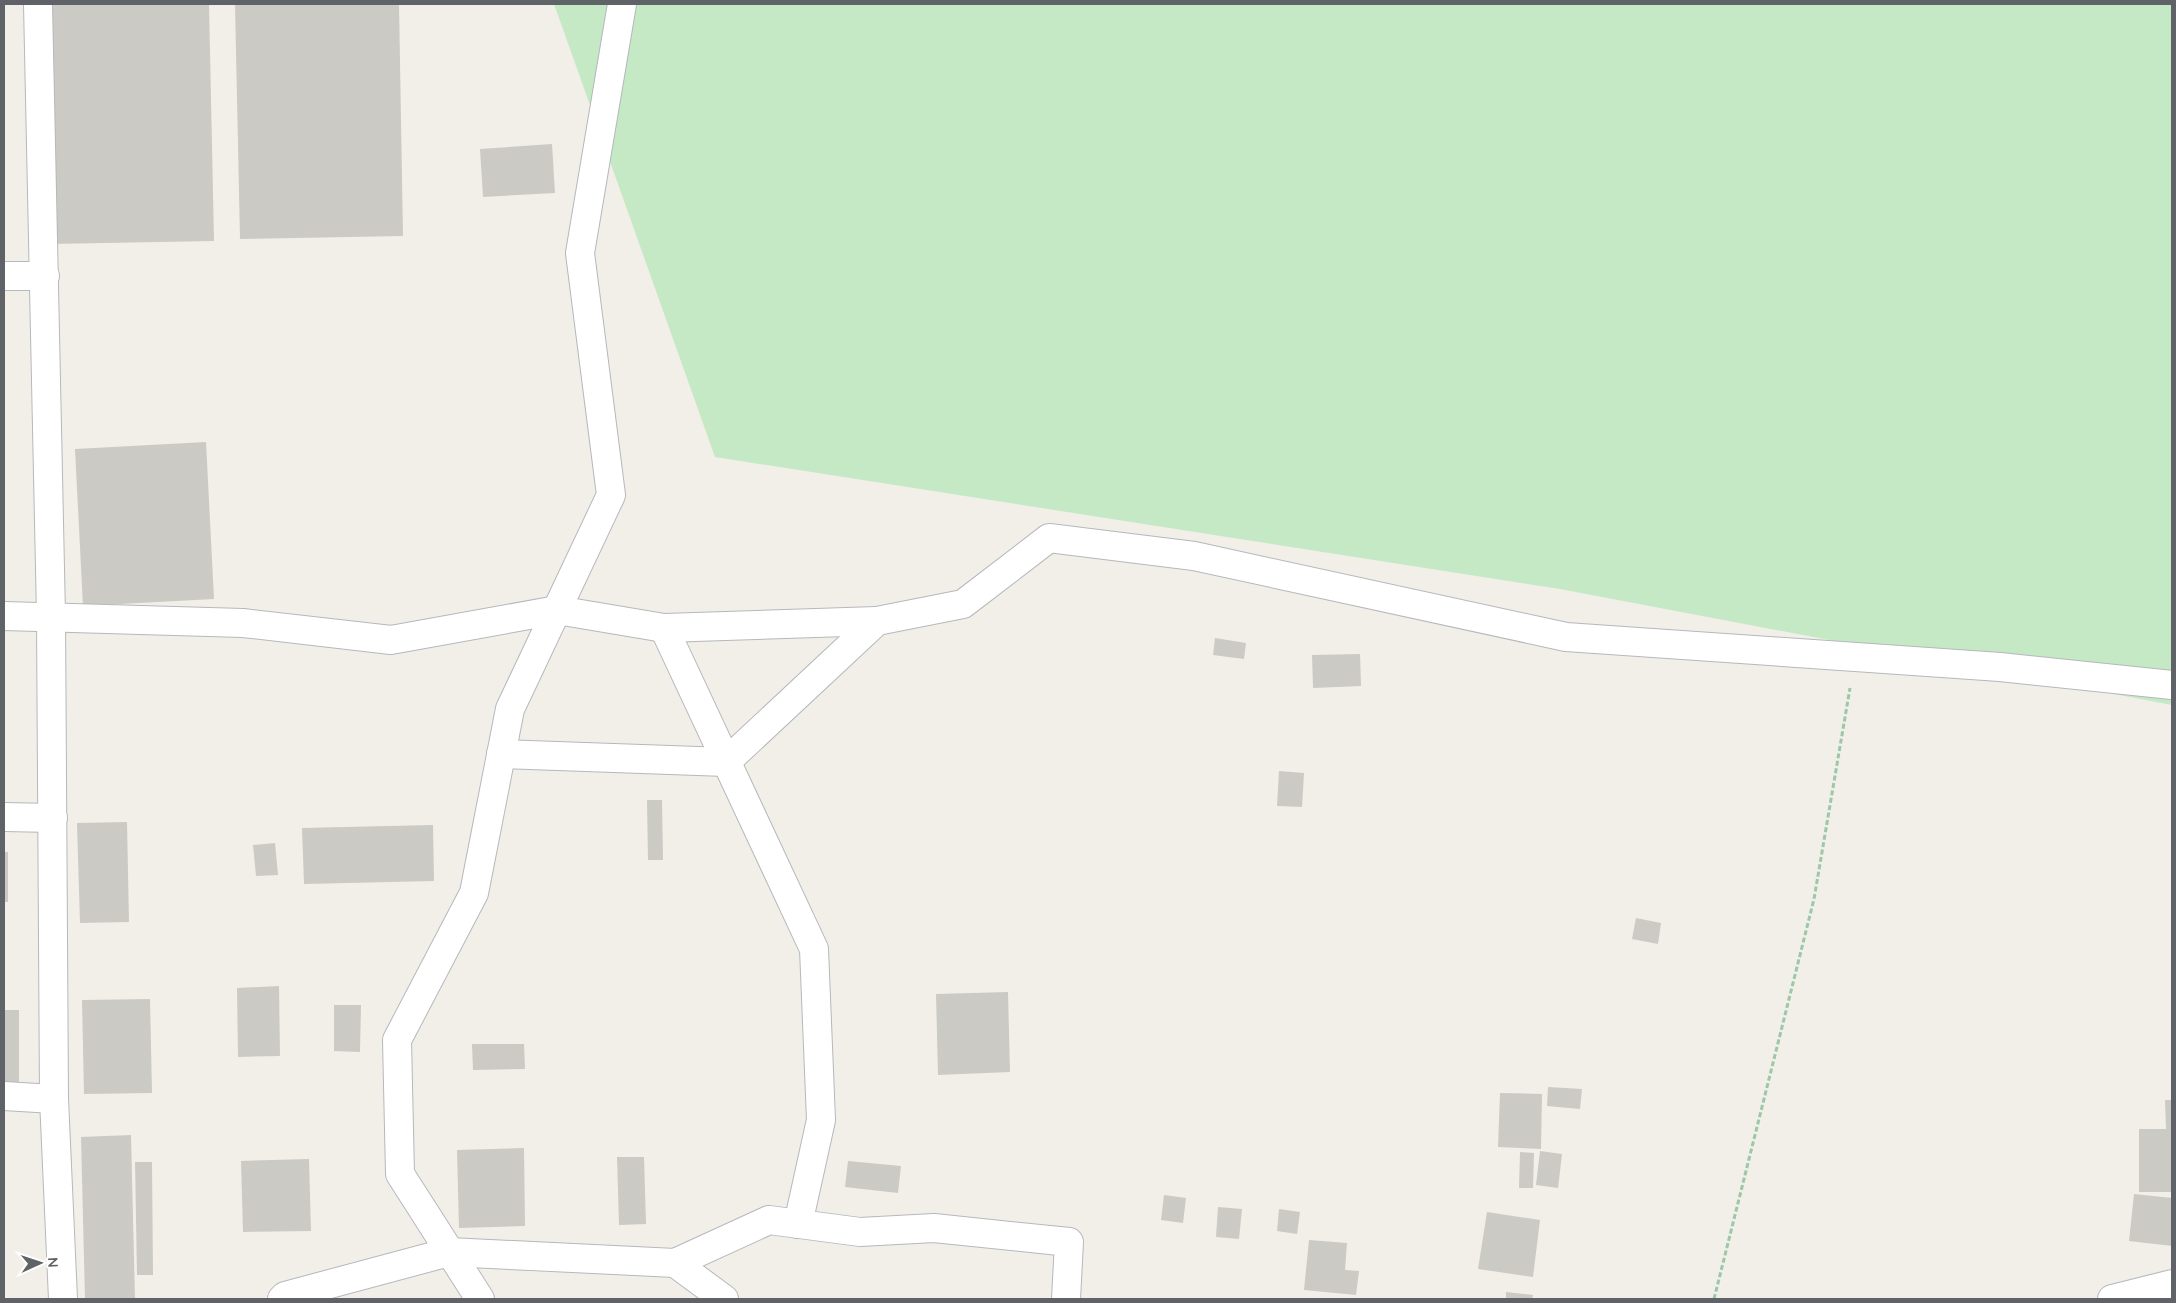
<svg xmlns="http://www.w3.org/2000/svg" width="2176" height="1303" font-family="Quicksand,sans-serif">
<rect width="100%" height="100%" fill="#f1efe8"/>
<!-- green -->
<path fill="#c5e8c5" d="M554,4H2172V705L1560,589L715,457Z"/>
<!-- building -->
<g fill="#cccac5">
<path d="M46,4H209L214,241L50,244Z"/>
<path d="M235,4H399L403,236L240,239Z"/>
<path d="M552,144L555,193L483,197L480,149Z"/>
<path d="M206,442L214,599L83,606L75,449Z"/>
<path d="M1215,638L1246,643L1244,659L1213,655Z"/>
<path d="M1360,654L1361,686L1313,688L1312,655Z"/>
<path d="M1279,771L1304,773L1302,807L1277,806Z"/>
<path d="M647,800H662L663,860H648Z"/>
<path d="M127,822L129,922L80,923L77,823Z"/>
<path d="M433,825L434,881L304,884L302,828Z"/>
<path d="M275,843L278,875L256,876L253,845Z"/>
<rect x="4" y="852" width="4" height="50"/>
<path d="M1636,918L1661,923L1658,944L1632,939Z"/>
<path d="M279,986L280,1056L238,1057L237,988Z"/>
<path d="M1008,992L1010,1072L938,1075L936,994Z"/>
<path d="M150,999L152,1093L84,1094L82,1000Z"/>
<path d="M334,1005H361L360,1052L334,1051Z"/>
<rect x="4" y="1010" width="15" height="74"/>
<path d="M472,1044H524L525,1069L473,1070Z"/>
<path d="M1548,1087L1582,1089L1580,1109L1547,1106Z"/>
<path d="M1500,1093L1542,1094L1541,1149L1498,1147Z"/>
<path d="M2165,1100H2172V1192H2139V1129H2166Z"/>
<path d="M131,1135L135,1299H85L81,1137Z"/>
<path d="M524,1148L525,1226L459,1228L457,1150Z"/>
<path d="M1540,1151L1562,1154L1558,1188L1536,1185Z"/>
<path d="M1520,1152L1534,1153L1533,1188H1519Z"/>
<path d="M617,1157H644L646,1224L619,1225Z"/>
<path d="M309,1159L311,1231L243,1232L241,1161Z"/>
<path d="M848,1161L901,1166L898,1193L845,1187Z"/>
<path d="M135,1162H152L153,1275H137Z"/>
<path d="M2134,1194L2172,1198V1246L2129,1241Z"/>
<path d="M1164,1195L1186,1198L1183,1223L1161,1220Z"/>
<path d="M1218,1207L1242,1209L1239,1239L1216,1237Z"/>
<path d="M1279,1209L1300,1212L1297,1234L1277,1231Z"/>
<path d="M1487,1212L1540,1220L1533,1277L1478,1269Z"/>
<path d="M1309,1240L1347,1243L1345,1270L1359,1271L1356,1295L1304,1290Z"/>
<path d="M1506,1292L1533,1295L1532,1299H1506Z"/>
</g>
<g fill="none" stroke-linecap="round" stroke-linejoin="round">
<defs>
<g id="minor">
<path d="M38,4L51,616L54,1099L63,1299"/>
<path d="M4,276H45"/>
<path d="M4,616L243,623L391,640L557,610L664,628L877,621"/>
<path d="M664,628L814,949L821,1120L798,1224"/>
<path d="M501,754L726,762L877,621L963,604L1049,538L1194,556L1566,637L2000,667L2172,685"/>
<path d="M4,817L53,818"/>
<path d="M4,1096L54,1099"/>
<path d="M675,1263L724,1299"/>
<path d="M282,1299L285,1296L449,1252L675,1263L769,1220L860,1232L934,1228L1069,1242L1066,1299"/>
<path d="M480,1299L400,1174L397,1040L474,893L510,709L611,495L580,253L622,4"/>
<path d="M2112,1299L2172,1284"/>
</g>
</defs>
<!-- minor casing -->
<use href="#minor" stroke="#b5b8bc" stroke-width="30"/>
<!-- path -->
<path stroke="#9cc7a9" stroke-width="3" stroke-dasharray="5 2.5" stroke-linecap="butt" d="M1714,1299L1814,899L1850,688"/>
<!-- minor -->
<use href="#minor" stroke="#fff" stroke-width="28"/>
</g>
<!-- border -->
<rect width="2176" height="1303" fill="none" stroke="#5f6368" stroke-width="10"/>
<!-- north arrow -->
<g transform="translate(40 1263) rotate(87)" stroke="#ffffff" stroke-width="4" paint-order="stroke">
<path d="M0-4L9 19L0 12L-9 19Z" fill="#5f6368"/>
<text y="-8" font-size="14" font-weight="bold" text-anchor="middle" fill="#5f6368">N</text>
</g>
</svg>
